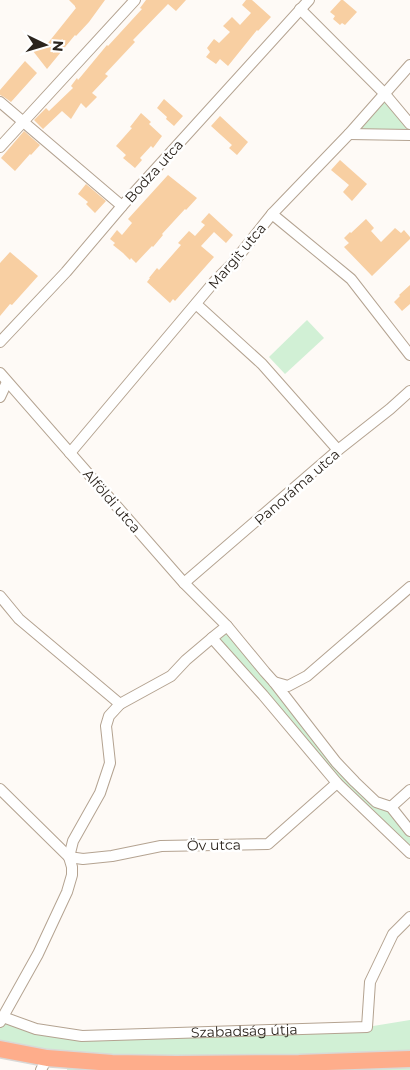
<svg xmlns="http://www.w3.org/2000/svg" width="410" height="1070" font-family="Montserrat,sans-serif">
<rect width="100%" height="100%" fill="#fefaf6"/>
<!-- green -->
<g fill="#d1f0d5">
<path d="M384,93L410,124V135L349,134Z"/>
<path d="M307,320L324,338L285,374L269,357Z"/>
<path d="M227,626L355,782L391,807L410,831V853L337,783L212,638Z"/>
<path d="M3,1017L82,1036L367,1027L410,1020V1070H67V1059L47,1058V1070H41L47,1058L0,1049V1023Z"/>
</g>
<!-- building -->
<g fill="#f8cfa2">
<path d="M69,0H105L89,22L76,36L75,35L47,69L33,51L40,44L44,48L76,8L75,7V6Z"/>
<path d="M146,0H186L176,11L168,4L133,40L135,42L105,74L108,76L92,93L97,97L86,108L81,103L71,119L62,111L43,129L34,120L46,108L49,111L73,88L71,86L77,78L78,80L107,45L108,46L142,9L140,8Z"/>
<path d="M246,0H252L271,17L258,31L257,30L228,66L220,59L216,64L206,57L210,52L207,48L214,39L219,43L230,32L223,26L232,17L240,25L251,13L242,5Z"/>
<path d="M341,0H343L357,12L345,25L342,23L340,25L333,19L335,16L330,12Z"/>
<path d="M25,61L37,73L11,102L4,97L0,95V90Z"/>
<path d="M164,99L183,116L174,126L166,119L167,117L157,108Z"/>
<path d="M141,113L151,122L149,124L162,136L153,148L151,146L140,158L142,160L135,168L123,158L126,155L116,146L132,128L130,127Z"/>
<path d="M220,116L248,142L237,155L229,148L232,145L211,126Z"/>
<path d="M24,131L40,145L31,155L30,154L15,171L1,158Z"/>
<path d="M340,160L367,184L352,201L343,192L349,185L331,170Z"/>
<path d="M168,175L197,198L186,210L185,209L162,234L163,235L153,247L152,246L136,263L131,258L130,260L123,253L113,245L115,243L110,239L117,230L122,235L132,223L128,219Z"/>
<path d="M86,184L106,201L95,213L86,204L88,202L78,194Z"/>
<path d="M209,213L233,235L226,243L214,232L201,246L214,257L175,301L173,299L170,303L147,282L150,278H149L157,268L159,270L181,245L178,243L189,231L195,236L205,225L201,222Z"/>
<path d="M366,219L374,228L371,231L381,242L395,228L401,233L404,230L410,237V239L372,276L344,247L349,243L344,238L350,232L351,233Z"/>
<path d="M10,252L38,276L12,305L10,304L0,316V263Z"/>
<path d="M410,285V304L402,311L394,302L400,296L399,295Z"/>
</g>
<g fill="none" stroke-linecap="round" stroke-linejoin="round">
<defs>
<g id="minor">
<path d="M300,9L384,93L410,124"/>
<path d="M0,102L122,206"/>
<path d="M349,134L410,135"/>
<path d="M0,147L135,0"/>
<path d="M272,214L351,279L410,355"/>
<path d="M196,304L262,364L338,450"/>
<path d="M0,342L66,272L122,206L309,0"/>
<path d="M0,373L184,583L227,626L265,672L274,682L336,762L355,782L376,802L391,807L410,831"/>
<path d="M0,397L7,382"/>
<path d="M70,453L214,282L233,263L272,214L349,134L410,65"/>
<path d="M184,583L338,450L390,409L410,391"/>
<path d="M0,596L19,619L120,704"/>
<path d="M227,626L212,638L263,695L337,783L410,853"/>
<path d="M274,682L288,686L307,676L410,587"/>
<path d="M0,789L69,857L83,859L112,856L161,846L268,844L337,783"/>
<path d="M391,807L410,790"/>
<path id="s1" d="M3,1017L36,1029L82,1036L367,1027L370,982L393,934L410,917"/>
<path d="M0,1022L38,954L67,892L72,875V867L69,857L73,841L100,793L110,763L106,726L109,716L120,704L171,676L186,660L212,638"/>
<path d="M41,1070L47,1058"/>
</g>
<path id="primary" d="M0,1049L47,1058L112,1063L176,1064L299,1063L410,1059"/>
</defs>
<!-- minor casing -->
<use href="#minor" stroke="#b4a391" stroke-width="12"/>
<!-- primary casing -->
<use href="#primary" stroke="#d9d8d6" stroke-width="19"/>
<!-- minor -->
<use href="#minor" stroke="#fff" stroke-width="10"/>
<!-- primary -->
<use href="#primary" stroke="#fead8b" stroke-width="16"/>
</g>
<g text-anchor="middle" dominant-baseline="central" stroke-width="5" stroke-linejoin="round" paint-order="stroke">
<!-- street labels -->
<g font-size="14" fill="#2b241d" stroke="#fff">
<text transform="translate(154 171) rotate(-48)">Bodza utca</text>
<text transform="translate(237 256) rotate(-50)">Margit utca</text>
<text transform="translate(297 487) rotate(-41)">Panoráma utca</text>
<text transform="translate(112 501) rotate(49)">Alföldi utca</text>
<text transform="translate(214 845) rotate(-1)">Öv utca</text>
<text stroke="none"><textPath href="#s1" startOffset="244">Szabadság útja</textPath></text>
</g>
</g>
<!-- north arrow -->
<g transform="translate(45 45) rotate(95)" stroke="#ffffff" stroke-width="4" paint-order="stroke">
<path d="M0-4L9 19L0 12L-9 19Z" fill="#2b241d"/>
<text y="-8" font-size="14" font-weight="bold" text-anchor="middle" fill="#2b241d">N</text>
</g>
</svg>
